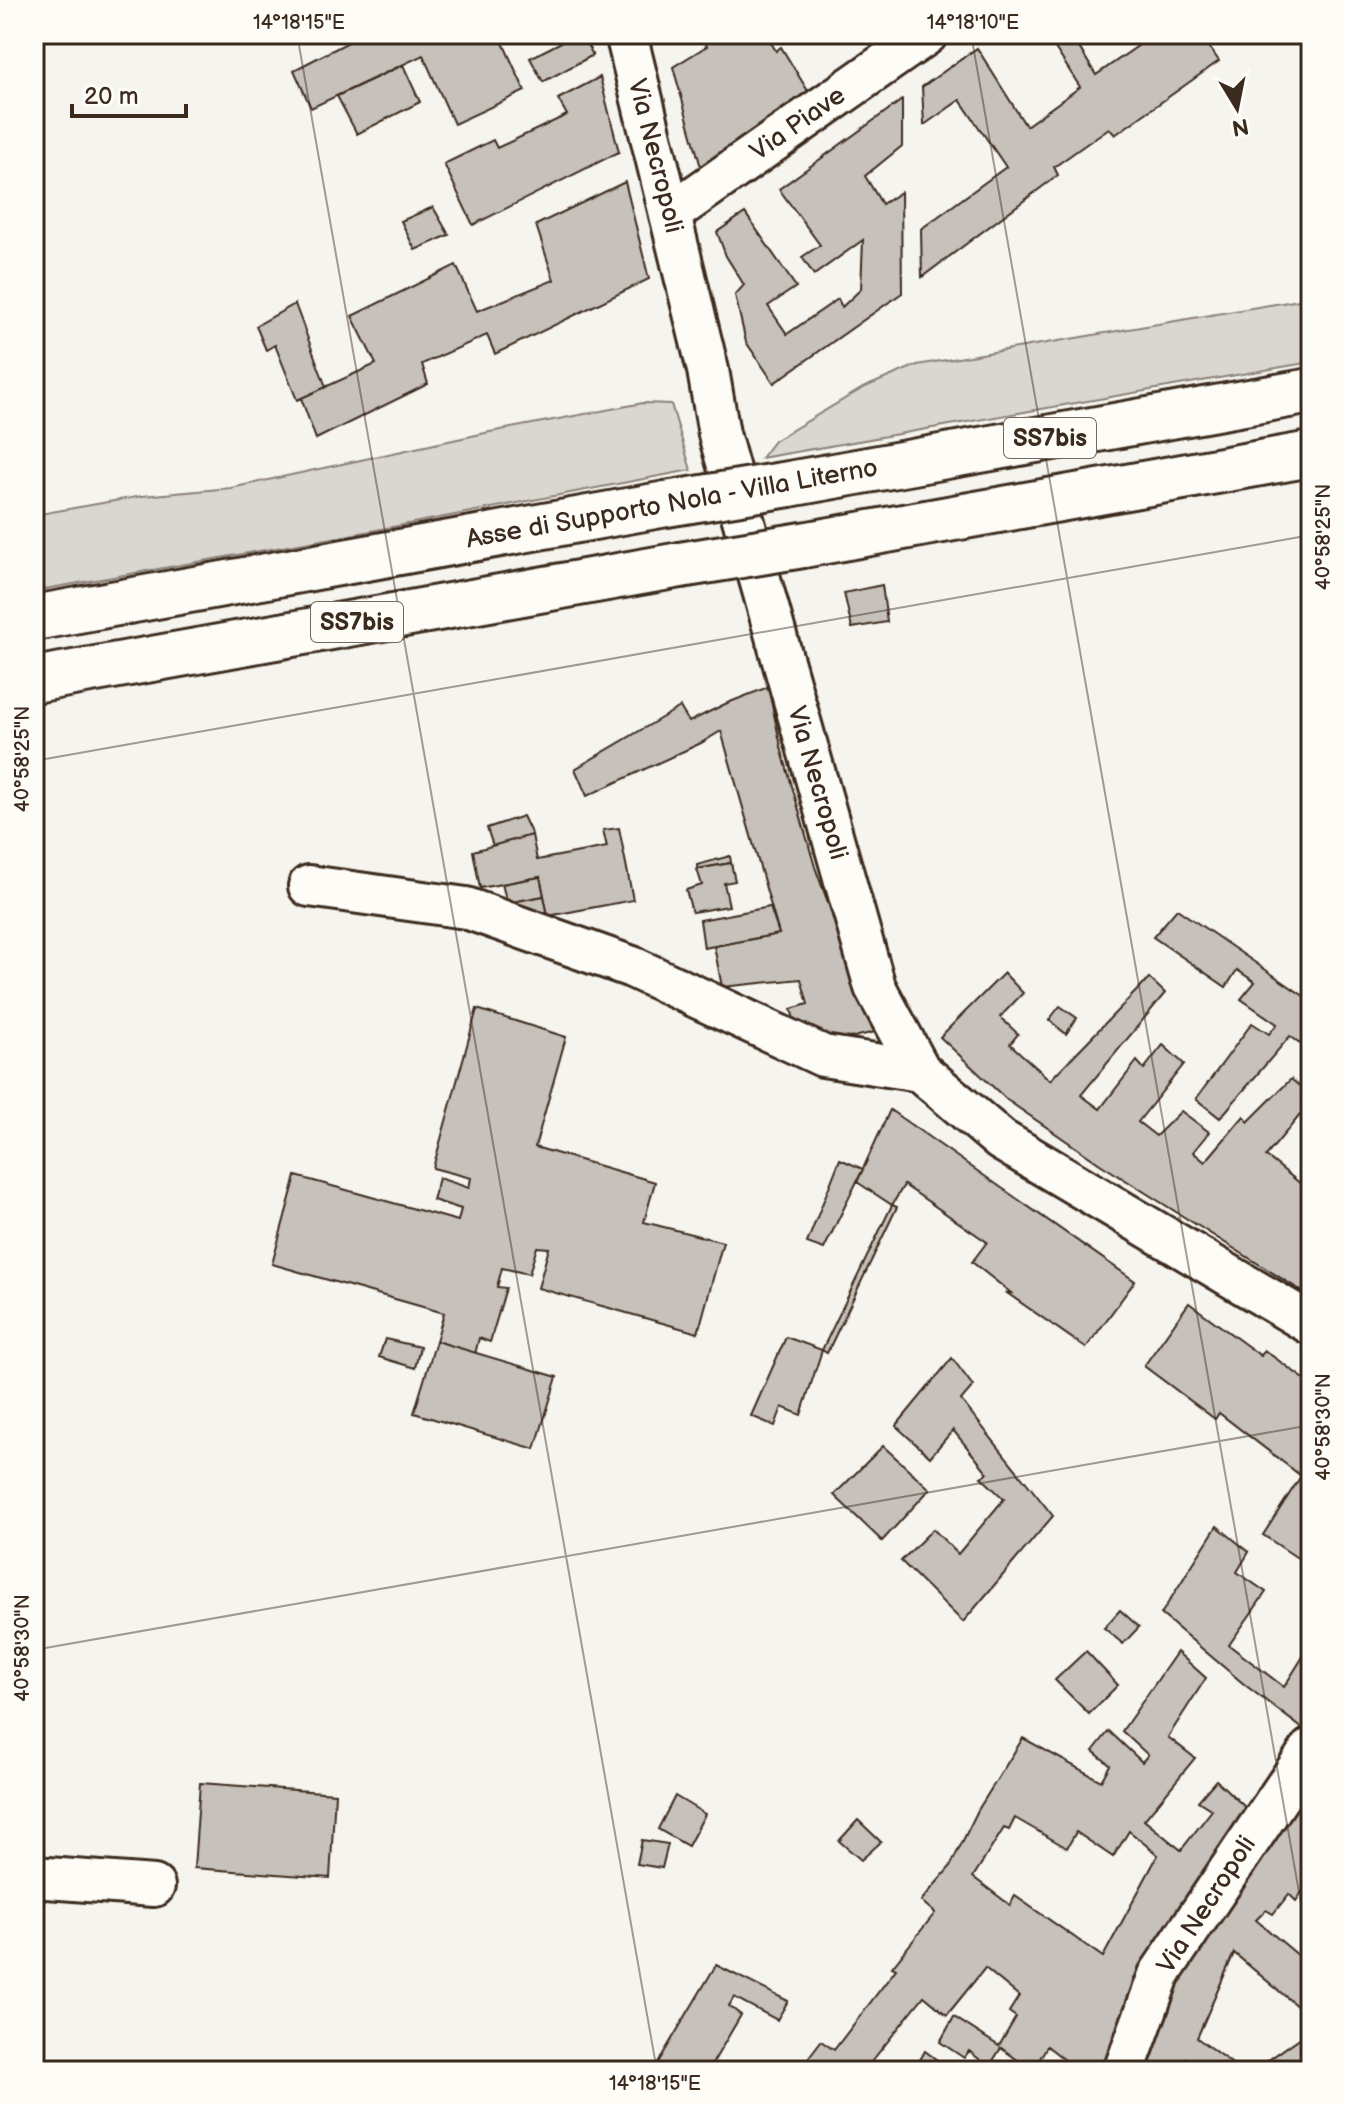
<svg xmlns="http://www.w3.org/2000/svg" width="1345" height="2105" font-family="'Balsamiq Sans',sans-serif">
<rect width="100%" height="100%" fill="#f5f4ee"/>
<filter id="ink" filterUnits="userSpaceOnUse"><feTurbulence type="fractalNoise" baseFrequency=".0125" numOctaves="2"/><feDisplacementMap in="SourceGraphic" scale="16" xChannelSelector="R" yChannelSelector="G"/><feConvolveMatrix kernelMatrix="1 2 1 2 8 2 1 2 1" color-interpolation-filters="sRGB"/></filter>
<g filter="url(#ink)">
<!-- green -->
<g fill="#dad6d0" stroke="#8a8077" stroke-width="2">
<path d="M1311,298V362L761,458L774,441L863,388L917,365Z"/>
<path d="M643,403L671,404L691,470L350,535L34,591V515L142,496L231,488L490,432Z"/>
</g>
<!-- building -->
<g fill="#c7c1bb" stroke="#3b2a1e" stroke-width="2" fill-rule="evenodd">
<path d="M364,34H499L525,91L454,124L423,55L311,108L294,70Z"/>
<path d="M577,34H581L593,55L543,82L530,58Z"/>
<path d="M699,34H766L776,51L781,47L811,96L702,171L673,67L707,46Z"/>
<path d="M1046,34H1075L1072,36L1096,75L1155,34H1200L1219,61L1115,135L1109,128L1054,167L1058,175L922,277L921,229L1006,167L960,100L924,125L922,87L977,48L1026,126L1080,87Z"/>
<path d="M403,65L420,102L357,134L337,96Z"/>
<path d="M600,77L619,152L473,225L444,164L493,140L497,148L567,115L558,99Z"/>
<path d="M902,100V146L865,176L882,204L901,192L902,293L774,383L746,342L735,295L744,285L726,256L717,232L745,213L796,287L768,306L787,334L838,299L842,307L861,289L863,240L814,275L802,257L820,245L779,189Z"/>
<path d="M625,182L649,279L495,354L487,335L422,364L428,384L316,439L301,398L376,364L352,316L456,265L477,311L554,280L536,225Z"/>
<path d="M433,207L449,235L415,250L401,221Z"/>
<path d="M295,304L326,387L297,400L275,345L266,350L256,326Z"/>
<path d="M882,585L887,622L852,628L844,593Z"/>
<path d="M768,687L782,751L815,867L875,1032L837,1041L797,1029L791,1009L808,1004L801,979L722,987L714,946L779,934L721,731L701,743L587,796L575,769L680,707L689,722L725,704Z"/>
<path d="M523,816L532,835L493,846L487,828Z"/>
<path d="M619,828L633,900L548,916L540,877L480,888L473,851L532,835L537,860L607,847L603,830Z"/>
<path d="M730,856L731,863L697,869V865Z"/>
<path d="M731,863L735,881L724,883L729,906L692,912L686,890L702,885L697,869Z"/>
<path d="M540,877L544,896L507,903L502,884Z"/>
<path d="M544,896L548,916L508,906L507,903Z"/>
<path d="M770,907L779,934L704,948L700,920Z"/>
<path d="M1177,909L1311,1001V1051L1290,1036L1220,1118L1196,1099L1252,1023L1269,1034L1277,1024L1241,999L1255,982L1237,970L1226,987L1153,937Z"/>
<path d="M1004,973L1023,993L1000,1017L1018,1034L1010,1044L1050,1080L1149,978L1165,993L1081,1095L1100,1109L1137,1061L1144,1069L1163,1045L1184,1064L1138,1122L1156,1136L1181,1111L1209,1132L1193,1152L1205,1162L1244,1116L1248,1122L1291,1079L1311,1096V1124L1300,1115L1266,1156L1311,1192V1297L1100,1164L1007,1100L940,1037Z"/>
<path d="M1060,1006L1077,1018L1066,1034L1049,1020Z"/>
<path d="M477,1009L566,1037L535,1147L655,1182L644,1222L723,1242L698,1333L538,1288L549,1248L537,1247L529,1274L502,1268L497,1287L506,1288L490,1342L479,1338L475,1354L436,1341L444,1313L272,1264L296,1176L458,1221L461,1209L433,1200L439,1178L469,1188L471,1178L433,1168Z"/>
<path d="M890,1110L1135,1281L1086,1348L1007,1293H1011L972,1262L987,1242L904,1185L892,1205L857,1182Z"/>
<path d="M840,1159L863,1169L824,1249L807,1243Z"/>
<path d="M892,1205L897,1207L827,1353L822,1350Z"/>
<path d="M1189,1303L1261,1356L1264,1350L1311,1384V1567L1263,1535L1301,1476L1219,1413L1215,1419L1144,1366Z"/>
<path d="M786,1337L822,1350L801,1415L782,1407L775,1426L751,1416Z"/>
<path d="M385,1339L420,1347L415,1368L379,1357Z"/>
<path d="M436,1341L557,1377L535,1449L414,1413Z"/>
<path d="M952,1358L973,1386L961,1400L1053,1516L963,1622L901,1561L933,1529L958,1554L1004,1499L981,1477L988,1473L953,1430L930,1457L896,1426Z"/>
<path d="M883,1446L930,1489L882,1541L834,1495Z"/>
<path d="M1217,1526L1249,1552L1237,1572L1266,1592L1229,1645L1284,1687L1311,1644V1725L1307,1732L1245,1685L1161,1614Z"/>
<path d="M1120,1610L1139,1627L1123,1644L1104,1628Z"/>
<path d="M1086,1651L1118,1685L1089,1714L1055,1680Z"/>
<path d="M1177,1652L1206,1678L1168,1737L1195,1758L1144,1820L1181,1850L1212,1810L1198,1801L1216,1780L1247,1809L1105,2071H1079L1047,2046L1033,2071L1001,2048L989,2067L969,2051L964,2058L940,2042L954,2017L999,2046L1016,2017L1009,2012L1019,1996L985,1968L947,2015L924,1996L864,2071H798L821,2041L834,2050L896,1969L892,1967L935,1913L921,1901L950,1867L978,1810L1023,1738L1101,1781L1110,1765L1093,1751L1109,1731L1142,1762L1148,1755L1122,1731ZM1015,1818L1067,1848L1076,1832L1113,1857L1129,1831L1158,1855L1103,1957L1015,1896L1010,1905L973,1877L1004,1828L1009,1830Z"/>
<path d="M1311,1770V1878L1296,1901L1289,1894L1273,1914L1266,1910L1256,1920L1311,1966V2018L1234,1953L1197,2038L1242,2071H1206L1186,2058L1177,2071H1141L1184,1968Z"/>
<path d="M200,1783L335,1793L330,1878L194,1868Z"/>
<path d="M675,1796L705,1814L688,1846L658,1829Z"/>
<path d="M858,1820L881,1842L861,1860L839,1841Z"/>
<path d="M642,1840L668,1844L662,1868L637,1864Z"/>
<path d="M716,1965L788,2001L777,2020L734,1997L729,2006L741,2015L708,2071H653Z"/>
<path d="M1311,2030V2071H1253Z"/>
<path d="M925,2051L952,2071H914Z"/>
</g>
<g fill="none" stroke-linecap="round" stroke-linejoin="round">
<defs>
<g id="street">
<path d="M626,34L708,370L719,434L875,987L920,1071L1001,1140L1311,1324"/>
<path d="M670,214L927,34"/>
<path d="M309,886L466,908L632,967L823,1056L920,1071"/>
<path d="M34,1877L154,1886"/>
<path d="M1124,2071L1159,1975L1311,1749"/>
</g>
<g id="highway">
<path d="M789,484L1311,391"/>
<path d="M803,545L1311,454"/>
<path d="M34,618L666,504"/>
<path d="M34,680L680,565"/>
</g>
</defs>
<!-- street casing -->
<use href="#street" stroke="#3b2a1e" stroke-width="46"/>
<!-- highway casing -->
<use href="#highway" stroke="#3b2a1e" stroke-width="50"/>
<!-- street -->
<use href="#street" stroke="#fdfcf7" stroke-width="40"/>
<!-- highway -->
<use href="#highway" stroke="#fdfcf7" stroke-width="44"/>
<defs>
<g id="highway-bridge">
<path d="M666,504L789,484"/>
<path d="M680,565L803,545"/>
</g>
</defs>
<!-- highway-bridge casing -->
<use href="#highway-bridge" stroke="#3b2a1e" stroke-width="50" stroke-linecap="butt"/>
<!-- highway-bridge -->
<use href="#highway-bridge" stroke="#fdfcf7" stroke-width="44"/>
</g>
</g>
<!-- ticks -->
<path fill="none" stroke="#3b2a1e" stroke-width="2" stroke-opacity="0.45" d="M297,34L657,2071M971,34L1311,1960M34,761L1311,535M34,1650L1311,1425"/>
<g text-anchor="middle" dominant-baseline="central" stroke-width="6" stroke-linejoin="round" paint-order="stroke">
<!-- shield labels -->
<g fill="#fdfcf7" stroke="#75695f" stroke-width="2">
<rect x="1004" y="418" width="92" height="40" rx="6"/>
<rect x="311" y="602" width="92" height="40" rx="6"/>
</g>
<g font-size="24" font-weight="bold" fill="#3b2a1e">
<text x="1050" y="438">SS7bis</text>
<text x="357" y="622">SS7bis</text>
</g>
<!-- street labels -->
<g font-size="26" fill="#3b2a1e" stroke="#fdfcf7">
<text transform="translate(798 124) rotate(-35)">Via Piave</text>
<text transform="translate(655 156) rotate(76)">Via Necropoli</text>
<text transform="translate(672 504) rotate(-10)">Asse di Supporto Nola - Villa Literno</text>
<text transform="translate(817 783) rotate(74)">Via Necropoli</text>
<text transform="translate(1207 1905) rotate(-57)">Via Necropoli</text>
</g>
</g>
<!-- margin -->
<rect width="1345" height="2105" fill="none" stroke="#fdfcf7" stroke-width="88"/>
<!-- north arrow -->
<g transform="translate(1237 108) rotate(170)" stroke="#fdfcf7" stroke-width="6" paint-order="stroke">
<path d="M0-6L14 30L0 20L-14 30Z" fill="#3b2a1e"/>
<text y="-12" font-size="22" font-weight="bold" text-anchor="middle" fill="#3b2a1e">N</text>
</g>
<!-- scale -->
<path d="M72 104v12h114v-12" fill="none" stroke="#3b2a1e" stroke-width="4"/>
<text x="84" y="104" font-size="24" fill="#3b2a1e" stroke="#fdfcf7" stroke-width="6" paint-order="stroke">20 m</text>
<rect x="44" y="44" width="1257" height="2017" fill="none" stroke="#3b2a1e" stroke-width="3"/>
<g font-size="20" text-anchor="middle" fill="#3b2a1e">
<text x="299" y="29">14°18'15"E</text>
<text x="973" y="29">14°18'10"E</text>
<text transform="translate(1323 537) rotate(-90)" y="7">40°58'25"N</text>
<text transform="translate(22 759) rotate(-90)" y="7">40°58'25"N</text>
<text transform="translate(1323 1427) rotate(-90)" y="7">40°58'30"N</text>
<text transform="translate(22 1648) rotate(-90)" y="7">40°58'30"N</text>
<text x="655" y="2090">14°18'15"E</text>
</g>
</svg>
